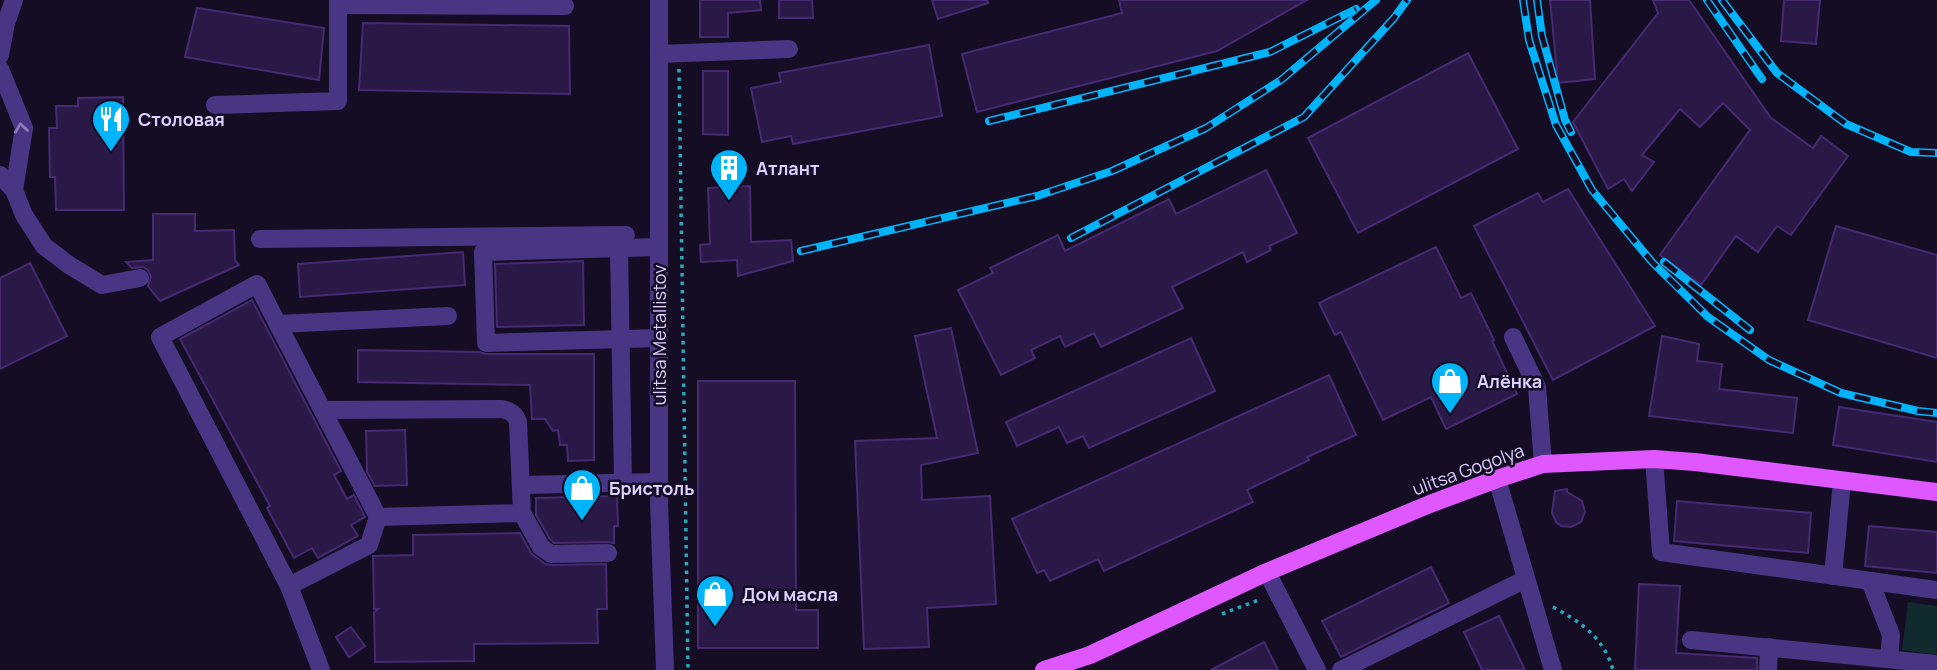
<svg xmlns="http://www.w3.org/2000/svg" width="1937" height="670" font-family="Manrope,sans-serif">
<rect width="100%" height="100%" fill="#150d24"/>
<!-- green -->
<path fill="#102a2e" d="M1908,602L1937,606V655L1902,650Z"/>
<!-- building -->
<g fill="#2a1946" stroke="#452a73" stroke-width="2">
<path d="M700,0H760L761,10L728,13V37H700Z"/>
<path d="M779,0H812L813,18H779Z"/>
<path d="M932,0H987L988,3L938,19Z"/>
<path d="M1119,0H1307L1217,51L977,112L962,54L1122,13Z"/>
<path d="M1550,0H1590L1595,79L1558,83Z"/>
<path d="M1653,0H1689L1771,118L1813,148L1821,136L1848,156L1791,235L1777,226L1758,252L1736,236L1701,285L1660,255L1750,130L1723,103L1700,127L1680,109L1642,155L1654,162L1632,191L1624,179L1608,189L1573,122L1658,13Z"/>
<path d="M1784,0H1820L1816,44L1781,41Z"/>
<path d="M197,8L324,28L319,80L185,57Z"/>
<path d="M363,23L569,26L570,94L359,90Z"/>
<path d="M929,45L942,116L793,144L791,136L762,142L751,88L781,82L779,73Z"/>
<path d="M1468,53L1518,149L1358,233L1308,138Z"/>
<path d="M703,71H728V135L703,134Z"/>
<path d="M123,97L124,210H56L55,177H50L49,128H57L56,106H78V98Z"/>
<path d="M1266,170L1297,233L1269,246L1271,250L1247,262L1243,252L1172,287L1183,308L1101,347L1094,333L1065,347L1060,336L1031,350L1035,358L1001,375L958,290L993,273L990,268L1058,235L1065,251L1169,199L1176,214Z"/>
<path d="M750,186L751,242L791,240L793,261L738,276L737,260L701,262L700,245L710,244L708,188Z"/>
<path d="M1568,189L1655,326L1553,380L1474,226L1538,193L1543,202Z"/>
<path d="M153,214H195V231L234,230L235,260L239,265L160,301L148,286L151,277L148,270L143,267L132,268L126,262L153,260Z"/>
<path d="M1836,226L1937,255V358L1808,320Z"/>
<path d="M1436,247L1461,298L1471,293L1494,340L1492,341L1517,394L1446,429L1431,397L1383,420L1341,332L1335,335L1319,303Z"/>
<path d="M463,252L465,285L300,297L298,264Z"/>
<path d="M583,261L584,325L497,327L495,264Z"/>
<path d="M30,263L67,336L0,369V278Z"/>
<path d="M252,300L341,471L334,475L347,499L354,495L365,517L351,525L358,536L318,558L312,548L294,558L267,508L270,506L180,339Z"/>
<path d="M951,328L978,453L921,465L922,500L990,496L996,604L927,608L929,647L864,649L855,441L937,438L915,336Z"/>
<path d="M1662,336L1699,344L1697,361L1722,364L1719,389L1797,398L1793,433L1649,416Z"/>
<path d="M1191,338L1215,391L1089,448L1083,436L1067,443L1059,427L1017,446L1006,422Z"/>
<path d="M358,350L479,352L486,354H594V460L568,461L567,445H560L558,430L553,431L545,419H532L530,385L358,382Z"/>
<path d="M1329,375L1356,435L1307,457L1309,460L1247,490L1253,502L1104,571L1098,559L1050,581L1044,570L1037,573L1012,519Z"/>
<path d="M698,381H795L796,610H818V648H698Z"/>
<path d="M1839,407L1937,422V462L1833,445Z"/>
<path d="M405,430L407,485L375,486L367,472L366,431Z"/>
<path d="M1567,489V492L1582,501L1585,512L1581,522L1571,527L1561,526L1556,522L1552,513L1555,491Z"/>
<path d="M617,496L618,526H614V543L608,542L554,543L550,539L536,515V498Z"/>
<path d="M1677,501L1811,513L1808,553L1674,541Z"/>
<path d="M1869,526L1937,532V573L1865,566Z"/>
<path d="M520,533L531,553L545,564L551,565L606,564L607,609H597L598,643L474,644V661L375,662L374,612L378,609H374L373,556L413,555V535Z"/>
<path d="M1431,567L1449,603L1341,657L1322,621Z"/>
<path d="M1639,584L1680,586L1676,653L1757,658V670H1635Z"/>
<path d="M1499,616L1525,670H1482L1464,632Z"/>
<path d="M351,627L365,646L349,657L336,637Z"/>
<path d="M1264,642L1278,670H1211Z"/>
</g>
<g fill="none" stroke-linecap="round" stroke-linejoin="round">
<!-- path -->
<g stroke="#2aa8ba" stroke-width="3.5" stroke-dasharray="3.5 5" stroke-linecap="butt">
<path d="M679,69L688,670"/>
<path d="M1553,607C1581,622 1604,638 1613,670"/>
<path d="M1222,614L1261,599"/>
</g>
<!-- minor -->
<g stroke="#483685" stroke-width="18">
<path d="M659,0V502L665,670"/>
<path d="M339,5L565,6"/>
<path d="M659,54L789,49"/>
<path d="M0,55L6,23L14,0"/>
<path d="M0,69L24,128L14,190"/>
<path d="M215,105L338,101V0"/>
<path d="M0,175L14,190L24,215L44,246L69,265L102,285L140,278"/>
<path d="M260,239L626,235"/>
<path d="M659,247L483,252L486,343L659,338"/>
<path d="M619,248L623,483"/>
<path d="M278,324L448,316"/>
<path d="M1513,337L1537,387L1543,464"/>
<path d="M323,410L502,409C511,411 515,414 518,422L522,513L541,547L551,554L608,553"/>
<path d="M1654,459L1661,552L1937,590"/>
<path d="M1497,479L1553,670"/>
<path d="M521,485L659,482"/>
<path d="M378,517L522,513"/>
<path d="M1267,572L1317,670"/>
<path d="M1833,576L1842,481"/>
<path d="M1870,581L1891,635L1889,659"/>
<path d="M289,586L369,545L378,517L257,284L160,337L289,586L321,670"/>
<path d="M1691,640L1937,664"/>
<path d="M1341,670L1526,579"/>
<path d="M1768,670L1769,647"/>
</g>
<!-- major -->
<path stroke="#df57ff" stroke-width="18" d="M1044,670L1090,655L1267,572L1430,504L1497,479L1543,464L1654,459L1695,462L1937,492"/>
<defs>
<g id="rail">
<path d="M1523,0L1529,40L1556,125L1592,190L1652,262L1708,317L1769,360L1841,393L1918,411L1937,413"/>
<path d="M1537,0L1542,36L1565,120L1571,132"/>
<path d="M1707,0L1762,79"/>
<path d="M1722,0L1777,73L1846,124L1911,152L1937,153"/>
<path d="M989,121L1270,52L1356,9"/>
<path d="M1071,238L1304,117L1394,18L1407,0"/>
<path d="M801,251L1037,196L1112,171L1206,128L1281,80L1376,0"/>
<path d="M1664,262L1750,330"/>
</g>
</defs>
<!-- rail casing -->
<use href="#rail" stroke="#00b4fb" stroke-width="8"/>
<!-- rail -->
<use href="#rail" stroke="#150d24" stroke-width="5" stroke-dasharray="16" stroke-linecap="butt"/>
</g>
<!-- one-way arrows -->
<defs><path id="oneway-chevron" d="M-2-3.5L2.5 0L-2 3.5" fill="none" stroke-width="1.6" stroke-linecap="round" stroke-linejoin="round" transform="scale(1.75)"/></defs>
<use stroke="#8c7bbc" href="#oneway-chevron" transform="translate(21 128) rotate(-98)"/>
<!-- icons -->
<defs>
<symbol id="restaurant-pin" viewBox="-11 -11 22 30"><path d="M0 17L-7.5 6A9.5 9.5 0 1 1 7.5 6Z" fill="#00b4fb" stroke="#150d24"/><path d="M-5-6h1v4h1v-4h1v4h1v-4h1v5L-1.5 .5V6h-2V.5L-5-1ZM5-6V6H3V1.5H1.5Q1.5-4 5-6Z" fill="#fff"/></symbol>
<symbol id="building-pin" viewBox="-11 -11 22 30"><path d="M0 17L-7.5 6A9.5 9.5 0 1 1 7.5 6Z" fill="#00b4fb" stroke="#150d24"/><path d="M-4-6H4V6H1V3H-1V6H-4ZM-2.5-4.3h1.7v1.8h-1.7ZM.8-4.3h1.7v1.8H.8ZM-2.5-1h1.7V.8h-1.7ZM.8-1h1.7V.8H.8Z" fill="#fff"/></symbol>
<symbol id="shop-pin" viewBox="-11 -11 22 30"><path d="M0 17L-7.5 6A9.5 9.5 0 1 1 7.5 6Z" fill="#00b4fb" stroke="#150d24"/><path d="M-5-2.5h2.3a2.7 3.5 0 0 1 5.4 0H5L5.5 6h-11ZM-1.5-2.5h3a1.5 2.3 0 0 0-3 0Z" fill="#fff"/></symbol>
</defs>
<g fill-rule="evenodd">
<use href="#restaurant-pin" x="89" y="97" width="44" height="60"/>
<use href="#building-pin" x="707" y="146" width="44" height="60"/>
<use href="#shop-pin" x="1428" y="359" width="44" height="60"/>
<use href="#shop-pin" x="560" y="466" width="44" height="60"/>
<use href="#shop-pin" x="693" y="572" width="44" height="60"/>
</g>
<g text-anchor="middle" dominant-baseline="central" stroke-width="5" stroke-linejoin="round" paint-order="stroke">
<!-- poi labels -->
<g font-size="18" font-weight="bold" fill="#ded0ff" stroke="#150d24" text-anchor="start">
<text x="138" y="119">Столовая</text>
<text x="756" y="168">Атлант</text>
<text x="1477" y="381">Алёнка</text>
<text x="609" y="488">Бристоль</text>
<text x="742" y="594">Дом масла</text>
</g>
<!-- street labels -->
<g font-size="18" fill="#ded0ff" stroke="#150d24">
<text transform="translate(659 335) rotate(-90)">ulitsa Metallistov</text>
<text transform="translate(1468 469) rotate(-20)">ulitsa Gogolya</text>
</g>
</g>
</svg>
